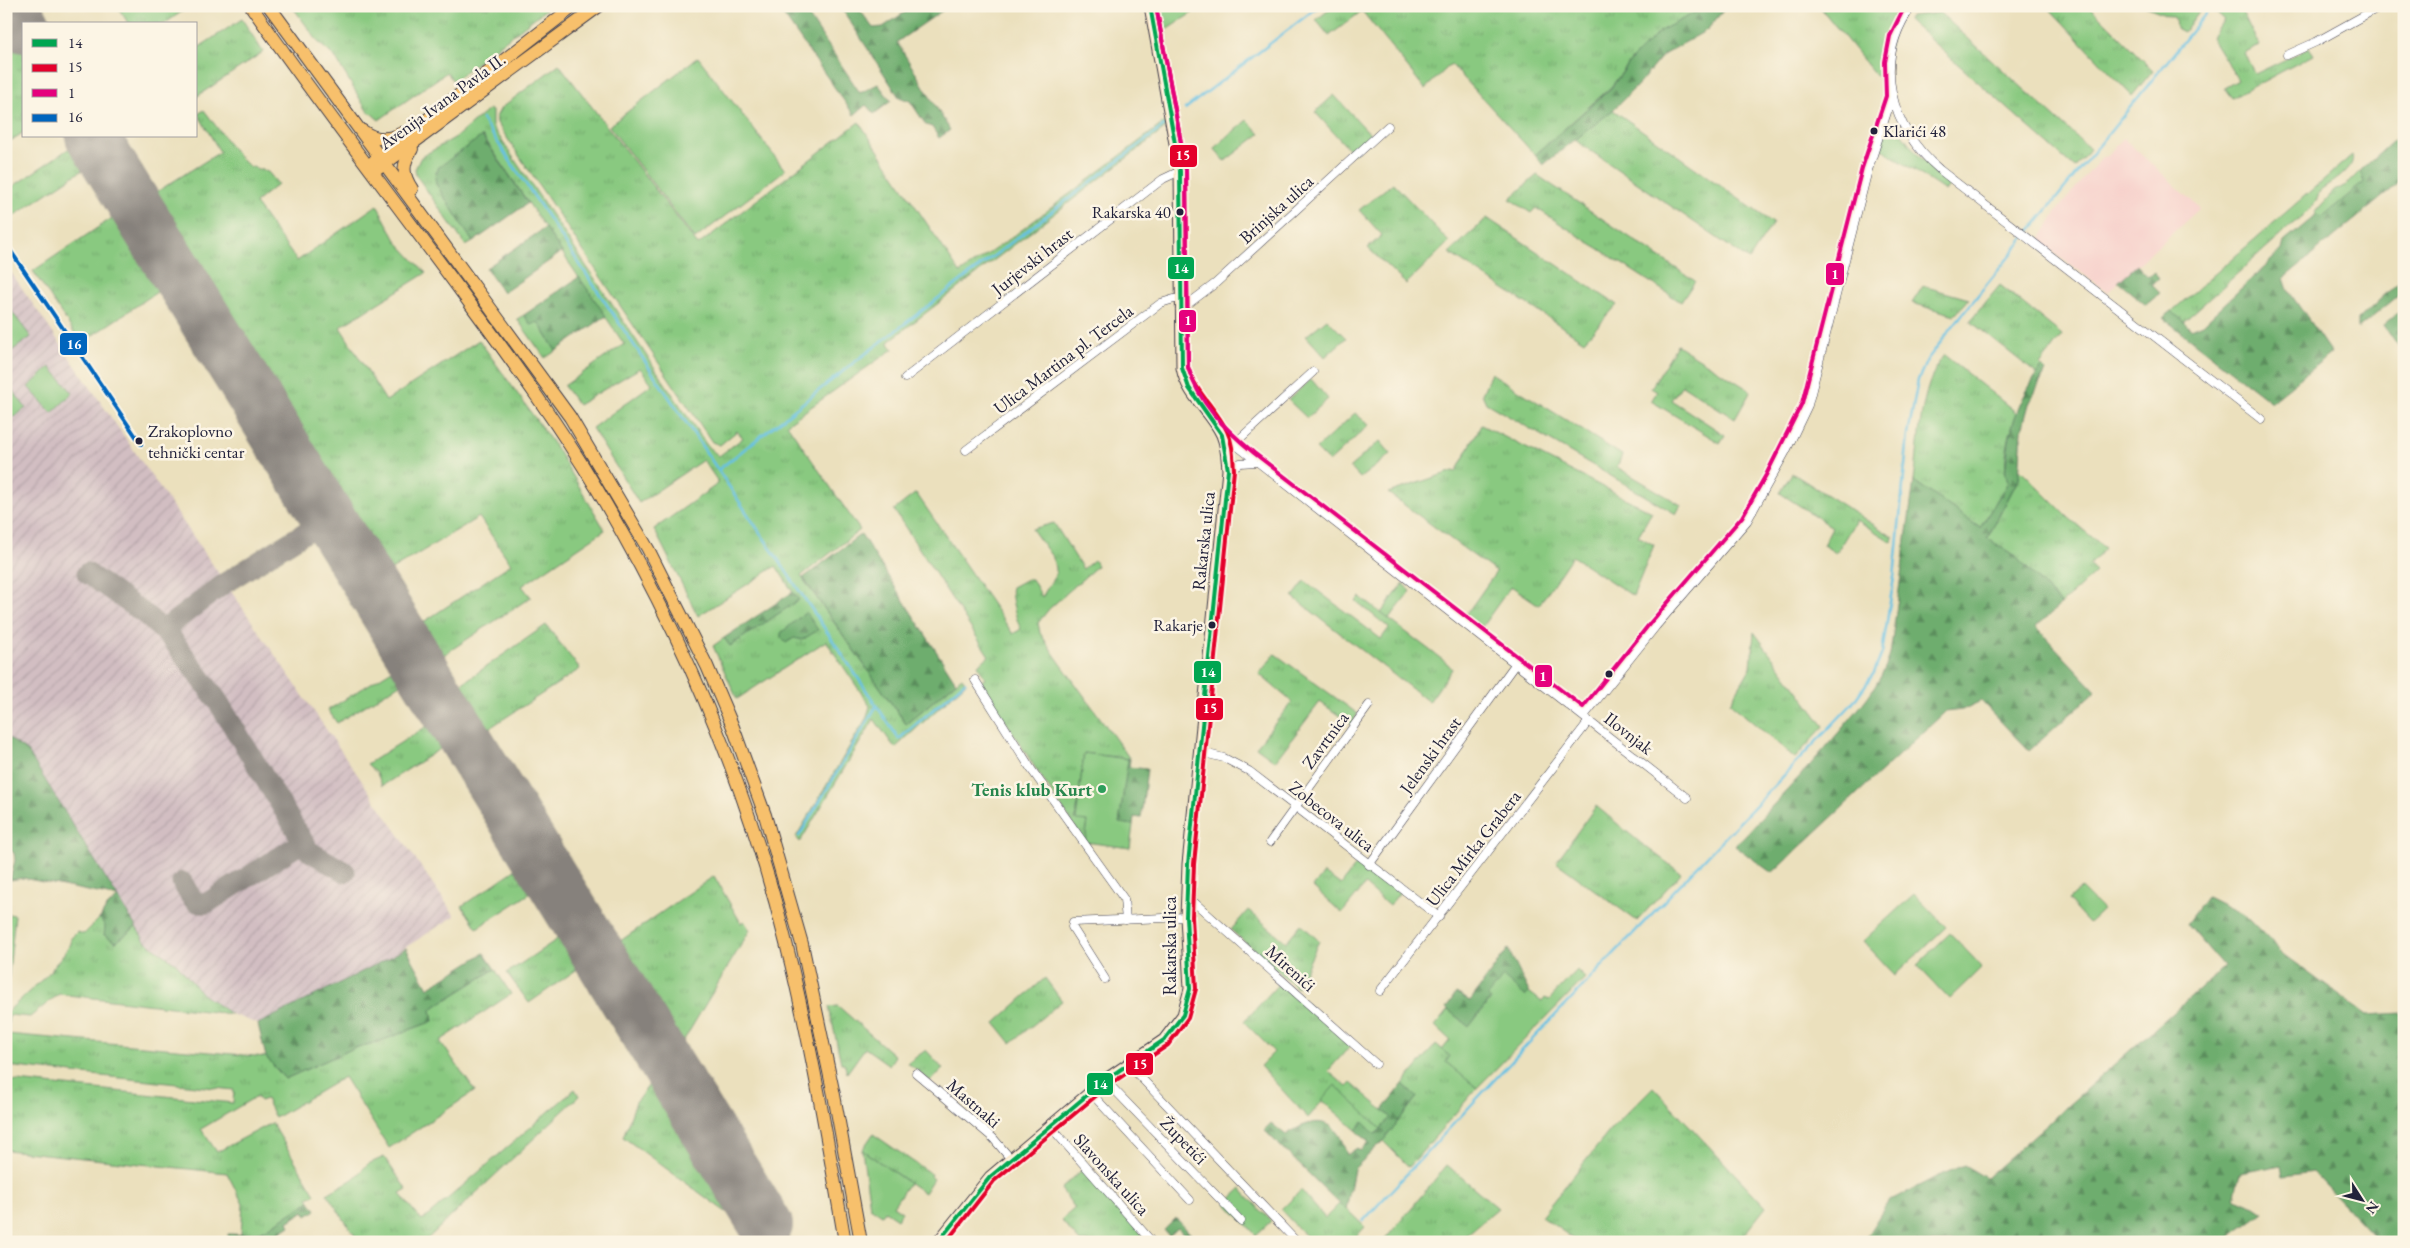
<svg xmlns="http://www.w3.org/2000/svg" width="2410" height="1248" font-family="'EB Garamond',serif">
<defs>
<pattern id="industrial-furrows" width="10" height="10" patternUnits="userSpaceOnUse" patternTransform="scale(1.25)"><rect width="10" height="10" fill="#d2bec2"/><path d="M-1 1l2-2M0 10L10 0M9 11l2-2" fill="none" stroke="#b4a3a8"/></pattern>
<pattern id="grass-tufts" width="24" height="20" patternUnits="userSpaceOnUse" patternTransform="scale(1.25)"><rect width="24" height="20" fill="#89c980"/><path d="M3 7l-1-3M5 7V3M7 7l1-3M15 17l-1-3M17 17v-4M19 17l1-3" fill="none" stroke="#76ac70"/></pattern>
<pattern id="forest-firs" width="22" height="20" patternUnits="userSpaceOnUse" patternTransform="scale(1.25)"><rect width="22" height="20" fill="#6ead6e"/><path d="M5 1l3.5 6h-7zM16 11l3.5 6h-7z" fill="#5a8c5c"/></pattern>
</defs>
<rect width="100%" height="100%" fill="#fcf5e5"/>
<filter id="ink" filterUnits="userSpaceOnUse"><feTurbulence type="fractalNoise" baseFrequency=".02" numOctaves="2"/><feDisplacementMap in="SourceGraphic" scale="10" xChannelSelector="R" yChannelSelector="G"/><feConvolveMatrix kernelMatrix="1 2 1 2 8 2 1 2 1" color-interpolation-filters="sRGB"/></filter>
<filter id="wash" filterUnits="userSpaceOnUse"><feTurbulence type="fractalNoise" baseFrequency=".0096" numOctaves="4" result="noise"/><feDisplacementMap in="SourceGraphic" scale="20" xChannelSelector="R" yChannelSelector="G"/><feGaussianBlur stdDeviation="1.12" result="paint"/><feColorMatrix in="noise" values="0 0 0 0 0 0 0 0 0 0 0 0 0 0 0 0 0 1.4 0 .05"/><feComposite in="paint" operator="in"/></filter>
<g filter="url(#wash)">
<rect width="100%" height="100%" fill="#ebe0bd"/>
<!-- built -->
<path fill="#f7d0cb" d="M2123,138L2200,208L2108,292L2039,242L2058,209L2102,157L2108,156Z"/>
<!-- industrial -->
<path fill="url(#industrial-furrows)" d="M6,265L455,916L387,959L258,1024L231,1014L202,994L177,964L145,941L28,752L6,736Z"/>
<!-- grass -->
<g fill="url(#grass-tufts)" stroke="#56765e" fill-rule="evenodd">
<path d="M117,6H190L164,24H129Z"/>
<path d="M292,6H550L453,81L447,72L379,120L366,109L335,57L319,43Z"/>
<path d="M1161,6H1203L1166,30Z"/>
<path d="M1334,6H1702L1705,9L1660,31L1633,58L1611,87L1535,155L1451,64L1425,89L1362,11L1329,36L1316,20Z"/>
<path d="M1819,6H1890L1898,17L1888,52L1887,89Z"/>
<path d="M2047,6H2089L2153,70L2132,96Z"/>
<path d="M2145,6H2203L2184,32L2176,28L2175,18Z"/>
<path d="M2219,6H2239L2259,45L2244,53L2255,74L2309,48L2313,55L2232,98L2224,88L2238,80L2211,37L2224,20L2215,12Z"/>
<path d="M1940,13L2090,149L2075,168L1908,20L1910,16Z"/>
<path d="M242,19L263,52L196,97V49Z"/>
<path d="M19,47L24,54V132L6,144V56Z"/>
<path d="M559,64L698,245L859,122L960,273L1011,238L1165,122L1167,127L888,342L893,349L787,424L860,530L801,576L906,724L962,677L966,683L895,748L874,719L800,842L796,837L867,717L870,706L826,641L737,699L713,646L724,638L730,646L798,600L776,566L698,616L654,529L719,483L703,460L639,503L592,428L652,384L640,368L578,405L564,386L624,344L483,136L436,172V184L473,242L466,246L416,175L415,169L421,157L456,137L489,109L492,111V126L708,447L719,456L743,438L737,431L720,445L712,442L497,123L496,117L501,108Z"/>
<path d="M1334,95L1372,136L1353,154L1315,112Z"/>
<path d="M204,110L239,157L249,166L268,172L278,184L255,203L297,261L377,205L397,242L426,273L340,327L386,401L479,340L557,449L605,530L522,586L531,597L436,660L416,627L511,564L479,517L383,575L150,196L220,152L198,114Z"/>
<path d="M1613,110L1773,223L1749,260L1575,140Z"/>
<path d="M1891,126L1898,129L1918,155L1950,184L1945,191L1879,147L1886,129Z"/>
<path d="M80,141L93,163L6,221V191Z"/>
<path d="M2352,155C2357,169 2329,184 2319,192C2317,210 2294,220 2283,233L2183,322L2172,311Z"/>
<path d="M2360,171L2364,182L2322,218L2316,215L2315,212L2334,191L2346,185Z"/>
<path d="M1537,175L1695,281L1681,302L1536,208L1531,213L1510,199Z"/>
<path d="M1393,183L1449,242L1406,284L1368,248L1382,235L1359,210Z"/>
<path d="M121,212L166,286L81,343L33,271Z"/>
<path d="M1487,218L1617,305L1584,341L1449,253Z"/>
<path d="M2000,285L2062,335L2040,365L2042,367L2037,374L1970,321Z"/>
<path d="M1923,286L1969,299L1955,315L1912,303Z"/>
<path d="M524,315L531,325L538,322L556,351L545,358L517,319Z"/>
<path d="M1677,345L1751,391L1735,419L1682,385L1671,400L1725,435L1720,443L1651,401L1657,392L1651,388Z"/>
<path d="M1944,355L2017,413C2010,430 2001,465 2008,482L1980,528L1914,481C1920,438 1918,391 1944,355Z"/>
<path d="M1491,373L1622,455L1617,467L1681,505L1676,514L1486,403L1482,394Z"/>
<path d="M1355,413L1369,425L1329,462L1316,449Z"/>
<path d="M1481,425L1652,512L1638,536L1654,545L1633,596L1572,556L1539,605L1511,586L1481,628L1465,616L1496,572L1388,493L1453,471L1456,472Z"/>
<path d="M2019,468L2069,518L2105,548L2089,565L2096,572L2061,604L2016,557L1987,539L2019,478Z"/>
<path d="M1792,473L1893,537L1892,542L1856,520L1836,553L1823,545L1832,527L1780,493Z"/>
<path d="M916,493L1013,634L1021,629C1017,623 1009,592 1012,587L1027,579H1032L1042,597L1056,574L1053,558L1032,529L1054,523L1083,569L1094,560L1097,566L1049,609L1038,623L1040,633L1056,657L1130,759L1084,753L1076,819L1088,821L1085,842L1034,766L981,682L985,678L978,665L989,656L894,510Z"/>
<path d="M1305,581L1381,639L1389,628L1356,601L1360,597L1448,664L1452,669L1429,702L1293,597Z"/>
<path d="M546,625L580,669L482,733L454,689Z"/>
<path d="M1754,632L1824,726L1795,758L1730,703L1751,667Z"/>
<path d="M1275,654L1358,714L1351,724L1320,702L1275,761L1256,747L1292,702L1259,674Z"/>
<path d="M400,665L408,679L337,723L328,710Z"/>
<path d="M435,721L449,743L382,786L377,773L367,764Z"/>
<path d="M1596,806L1642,844L1681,873L1637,921L1556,862Z"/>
<path d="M1359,861L1400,892L1389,906L1365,885L1342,913L1313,887L1324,873L1341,885Z"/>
<path d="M525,863L540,887L477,928L462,906Z"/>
<path d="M714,876L741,923L744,921L750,930L678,1050L613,946Z"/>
<path d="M1248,910L1286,942L1301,924L1319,941L1297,988L1231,930Z"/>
<path d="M8,914L15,915L6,1002Z"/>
<path d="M100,918L116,942L136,927L145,941L177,964L202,994L231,1014L59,994L30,1017L9,1015L7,1034L266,1057L285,1079L354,1048L378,1042L433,1021L431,1009L495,969L511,994L440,1041L475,1091L389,1148L344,1077L275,1118L266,1099L260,1101L257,1096L201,1129L217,1152L272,1123L315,1194L308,1198L310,1201C289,1215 267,1235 241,1234L243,1204L227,1173L6,1150V1013L48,974L71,944V938L77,932L84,934ZM7,1066L234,1090L233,1103L7,1080Z"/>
<path d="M568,932L586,963L529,1003L507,973Z"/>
<path d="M1045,978L1062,1001L1011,1043L995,1023Z"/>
<path d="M1281,981L1351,1045L1328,1071L1347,1087L1351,1083L1391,1117L1381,1129L1335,1086L1308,1118L1260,1066L1274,1052L1244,1022Z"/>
<path d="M838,1006L895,1056L889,1065L865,1048L847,1073L844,1063H841L829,1007Z"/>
<path d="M1436,1044L1450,1056L1446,1062L1477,1088L1409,1167L1383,1141L1417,1097L1403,1084Z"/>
<path d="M926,1050L943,1069L930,1081L908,1063Z"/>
<path d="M655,1077L746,1224L745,1226L623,1137L636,1102Z"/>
<path d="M1653,1087L1766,1207L1738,1242H1578L1541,1216L1612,1128Z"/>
<path d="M575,1089L579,1096L424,1242H359L327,1194L353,1179L368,1164L384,1157L407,1190L400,1194L422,1221Z"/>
<path d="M873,1134L931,1174L930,1176L933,1179L924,1193L862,1150Z"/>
<path d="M1447,1165L1498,1208L1458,1242H1383Z"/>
<path d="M1083,1169L1149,1242H1080L1061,1220L1075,1208L1061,1189Z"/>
<path d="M1301,1190L1325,1218L1340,1203L1365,1227L1351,1242H1311L1281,1210Z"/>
</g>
<!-- forest -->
<g fill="url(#forest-firs)" stroke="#486854">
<path d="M777,6H802L860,93L878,84L891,101L874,114L866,105L854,115Z"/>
<path d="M840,6H857L873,28L883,27L914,6H949L897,42L950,130L939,138L932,127L926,125L910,101L899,97Z"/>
<path d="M1707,6H1727L1707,30L1663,55L1638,85L1613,110L1543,165L1535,155L1611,88L1633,58L1660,31Z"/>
<path d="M2404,131V179L2284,278L2288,290L2331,353L2271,402L2163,318L2172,311L2191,329L2203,324L2282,250L2284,242L2316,215L2322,217L2364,182L2360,171Z"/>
<path d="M482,136L528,203L473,242L436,184L435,177L439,167Z"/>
<path d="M545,228L562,252L503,293L486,268Z"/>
<path d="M2137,265L2148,277L2154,272L2159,278L2152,285L2160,293L2146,305L2118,282Z"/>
<path d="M579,277L606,316L556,351L538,322L531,325L524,315Z"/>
<path d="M2404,277V291L2358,329V320Z"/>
<path d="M2404,308V354L2384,325Z"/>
<path d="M2042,367L2046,371L2029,404L2022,430L2019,478L1987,538L2016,557L2061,604L2036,627L2096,691L2029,751L1981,701L1962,710L1945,712L1772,873L1735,846C1770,808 1806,771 1839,732C1859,708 1880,686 1890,655L1914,481L1980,528L2008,482C2004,472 2006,466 2007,456C2010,422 2022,395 2042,367Z"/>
<path d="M861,534L956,682L906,724L803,578Z"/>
<path d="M793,592L799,600L730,646L724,638Z"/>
<path d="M806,612L818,630L802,640L794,638L786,643L781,638V633Z"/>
<path d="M6,736L28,752L136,927L116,942L104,935L105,926L100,918L106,908L118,897L23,878L10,880L15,860L14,853L6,847Z"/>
<path d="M1128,759H1130L1129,767L1147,769L1141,818L1134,817L1133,825L1119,823Z"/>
<path d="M2207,897L2246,916L2284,955L2366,1015L2404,1013V1242H2379L2313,1172L2284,1176L2282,1165L2240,1173L2234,1198L2255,1206L2264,1212L2223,1242H1863L1888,1202L1936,1177L1964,1165L1986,1178L2224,967L2187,924Z"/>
<path d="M406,948L428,988L484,953L495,969L431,1009L433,1021L378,1042L354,1048L285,1079L266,1057L258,1024L387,959Z"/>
<path d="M1508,949L1529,992L1525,996L1491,998L1469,1027L1446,1008L1456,993L1470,1001Z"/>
<path d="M1403,1084L1417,1097L1383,1141L1354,1169L1346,1210L1264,1130L1271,1123L1286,1135C1304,1123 1327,1113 1340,1137C1343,1142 1345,1149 1347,1155L1357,1148L1360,1151L1368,1142L1356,1130L1363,1122L1376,1134L1391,1117L1383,1110Z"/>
<path d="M310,1201L316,1210L307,1216L304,1211L288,1222L290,1226L271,1238L268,1234L258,1242H229L228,1234L254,1235L263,1231Z"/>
<path d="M1176,1218L1198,1242H1191L1178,1228L1169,1236L1164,1230Z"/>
</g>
<!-- garden -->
<g fill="#89c980" stroke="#56765e">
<path d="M698,57L785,170L695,239L609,126Z"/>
<path d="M1247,120L1260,134L1225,161L1214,148Z"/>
<path d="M6,304L31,337L6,355Z"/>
<path d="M1327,319L1346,338L1325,357L1306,336Z"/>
<path d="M50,367L73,393L52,413L28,387Z"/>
<path d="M1311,379L1328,399L1307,418L1288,400Z"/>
<path d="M10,387L26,408L6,423V390Z"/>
<path d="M1380,441L1391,454L1360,478L1350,467Z"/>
<path d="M1403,584L1411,591L1389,619L1381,613Z"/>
<path d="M1084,753L1128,759L1119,823L1133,825L1130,848L1085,842L1088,821L1076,820Z"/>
<path d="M2081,888L2103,910L2089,923L2068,900Z"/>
<path d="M1914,894L1946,927L1895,975L1863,941Z"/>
<path d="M1950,933L1982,967L1949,999L1917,965Z"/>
<path d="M1577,970L1585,978L1477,1088L1446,1062L1450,1056L1442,1050L1450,1040L1435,1026L1448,1010L1469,1027L1491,999L1488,996L1503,977L1525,996L1529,992L1542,1002L1545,998L1549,1000Z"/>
<path d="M1335,1085L1381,1129L1375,1134L1363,1122L1356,1130L1322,1100Z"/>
<path d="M862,1150L909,1183L893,1206L902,1212L897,1219L885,1211L882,1215L870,1207Z"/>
<path d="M1241,1189L1271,1221L1256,1235L1226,1203Z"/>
</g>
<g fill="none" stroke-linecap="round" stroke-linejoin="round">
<!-- stream -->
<g stroke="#66c1e4" stroke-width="2.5">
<path d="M1185,109L1319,6"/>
<path d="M482,119L718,470"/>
<path d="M965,682L899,739L718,470L856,361L1164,126"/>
<path d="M799,836L877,705"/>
<path d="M1363,1221L1527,1045L1852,704L1874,673L1882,653L1894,577L1908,435L1918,380L1927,360L1953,326L2212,6"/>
</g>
<!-- taxiway -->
<g stroke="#86817c" stroke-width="21">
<path d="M87,573L146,615L172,639L217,700L309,851L345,872"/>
<path d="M163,630L225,583L328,518"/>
<path d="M182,882C189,893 192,905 207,903L303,842"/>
<path d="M766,1225L777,1242"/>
</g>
<!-- runway -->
<g stroke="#86817c" stroke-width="54">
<path d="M12,6L24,26"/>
<path d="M92,136L766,1225"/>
</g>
</g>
</g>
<g filter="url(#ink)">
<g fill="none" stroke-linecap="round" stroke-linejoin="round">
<defs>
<g id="street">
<path d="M1912,6C1871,63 1891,128 1940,170L2261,419"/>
<path d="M2287,55L2316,42L2381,6"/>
<path d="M1180,310L1216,283L1388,126"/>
<path d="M905,378L1146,192L1163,179L1180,171"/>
<path d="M1222,434L1687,798"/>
<path d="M1234,444L1313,372"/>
<path d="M966,450L1161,303L1174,299H1181"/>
<path d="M1228,470L1240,463L1256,462"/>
<path d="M975,680L1031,769L1124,899L1126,920"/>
<path d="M1584,716L1656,626L1747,521L1786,451L1808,405L1868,170L1892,97"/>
<path d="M1200,752L1224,758L1249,771L1439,917"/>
<path d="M1270,842L1369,705"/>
<path d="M1369,865L1516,663"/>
<path d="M1186,895L1376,1064"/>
<path d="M1105,979L1072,927L1073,922L1186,917"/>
<path d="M1380,991L1589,721"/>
<path d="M1128,1064L1297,1242"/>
<path d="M916,1073L993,1138L1010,1158"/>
<path d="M1105,1080L1241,1221"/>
<path d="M1090,1092L1190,1200"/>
<path d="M1050,1126L1152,1242"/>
</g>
<path id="secondary" d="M938,1242L990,1177L1105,1080L1164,1040L1183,1015L1190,989L1186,917L1188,864L1228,470C1227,458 1227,447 1222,435C1211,410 1188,398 1182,368L1180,171L1150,6"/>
<g id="primary">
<path d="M251,6C322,108 398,205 471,305C515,365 559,425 597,489C681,631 748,787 787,947C811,1044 828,1143 845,1242"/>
<path d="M269,6L570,417L648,549L707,666L733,727L765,815L802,944L834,1095L861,1242"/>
<path d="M363,131C375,140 388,141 402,133"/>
<path d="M374,161L574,6"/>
<path d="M379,168L599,6"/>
<path d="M412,189C402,174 402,164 412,149"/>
</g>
</defs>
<!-- street casing -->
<use href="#street" stroke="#403e4e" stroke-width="9"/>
<!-- secondary casing -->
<use href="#secondary" stroke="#403e4e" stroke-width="13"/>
<!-- primary casing -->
<use href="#primary" stroke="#403e4e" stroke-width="14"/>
<!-- street -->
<use href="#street" stroke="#fff" stroke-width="8"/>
<!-- secondary -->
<use href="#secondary" stroke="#fce6c4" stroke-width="11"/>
<!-- primary -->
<use href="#primary" stroke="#f7c06c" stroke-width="12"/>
<defs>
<path id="bus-1" d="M938,1242L990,1177L1105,1080L1164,1040L1183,1015L1190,989L1186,917L1188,864L1228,470L1222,435L1189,388L1182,368L1180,171L1150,6"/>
<path id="bus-2" d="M946,1242L994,1181L1109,1085L1168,1045L1188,1018L1196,989L1192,917L1194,864L1234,470C1233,456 1233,443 1227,431C1216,408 1195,392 1188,367L1186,170L1156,6"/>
<path id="bus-3" d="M1156,6L1186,170L1188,367C1199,404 1225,429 1254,453L1583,707L1651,622L1742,517L1766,475L1802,403L1862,168L1886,96L1885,62L1890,36L1905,6"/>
<path id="bus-4" d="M6,244L141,444"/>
</defs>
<!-- bus-1 casing -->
<use href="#bus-1" stroke="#fcf5e5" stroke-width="8"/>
<!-- bus-2 casing -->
<use href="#bus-2" stroke="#fcf5e5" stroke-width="8"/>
<!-- bus-3 casing -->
<use href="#bus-3" stroke="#fcf5e5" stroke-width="8"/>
<!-- bus-4 casing -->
<use href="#bus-4" stroke="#fcf5e5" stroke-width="8"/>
<!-- bus-1 -->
<use href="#bus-1" stroke="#00a651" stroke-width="4"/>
<!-- bus-2 -->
<use href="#bus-2" stroke="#e4002b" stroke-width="4"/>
<!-- bus-3 -->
<use href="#bus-3" stroke="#e5007d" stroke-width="4"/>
<!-- bus-4 -->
<use href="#bus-4" stroke="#0065bd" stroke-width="4"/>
</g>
</g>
<!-- markers -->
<g fill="#22223b" stroke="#fcf5e5" stroke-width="2">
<circle cx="1874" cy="131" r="4.5"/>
<circle cx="1180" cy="212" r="4.5"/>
<circle cx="139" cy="441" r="4.5"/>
<circle cx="1212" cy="625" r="4.5"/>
<circle cx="1609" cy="674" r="4.5"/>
</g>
<circle fill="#2e9e5b" stroke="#fcf5e5" stroke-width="2" cx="1102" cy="789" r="5"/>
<g text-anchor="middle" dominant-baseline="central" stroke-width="5" stroke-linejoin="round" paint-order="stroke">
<!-- bus labels -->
<g font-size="17" fill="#22223b" stroke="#fcf5e5" text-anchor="start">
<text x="1883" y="131">Klarići 48</text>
<text x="1171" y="212" text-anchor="end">Rakarska 40</text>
<text x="148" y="431">Zrakoplovno<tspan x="148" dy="21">tehnički centar</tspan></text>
<text x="1203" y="625" text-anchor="end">Rakarje</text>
</g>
<!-- street labels -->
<g font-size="18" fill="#22223b" stroke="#fcf5e5">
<text transform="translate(442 101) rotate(-36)">Avenija Ivana Pavla II.</text>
<text transform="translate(1276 209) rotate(-42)">Brinjska ulica</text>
<text transform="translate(1032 261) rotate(-38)">Jurjevski hrast</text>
<text transform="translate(1063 359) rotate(-37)">Ulica Martina pl. Tercela</text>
<text transform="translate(1203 541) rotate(-84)">Rakarska ulica</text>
<text transform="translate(1629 733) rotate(38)">Ilovnjak</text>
<text transform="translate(1325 740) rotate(-54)">Zavrtnica</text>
<text transform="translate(1430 755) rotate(-54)">Jelenski hrast</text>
<text transform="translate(1332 816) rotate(38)">Zobecova ulica</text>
<text transform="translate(1473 848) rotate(-52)">Ulica Mirka Grabera</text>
<text transform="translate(1169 946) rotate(-90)">Rakarska ulica</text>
<text transform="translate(1291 968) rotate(42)">Mirenići</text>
<text transform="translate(974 1103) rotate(41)">Mastnaki</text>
<text transform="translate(1184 1140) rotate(46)">Župetići</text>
<text transform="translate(1112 1174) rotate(48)">Slavonska ulica</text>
</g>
<!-- leisure labels -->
<g font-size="18" font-weight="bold" fill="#27864d" stroke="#fcf5e5" text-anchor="end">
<text x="1092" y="789">Tenis klub Kurt</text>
</g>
</g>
<g stroke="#fcf5e5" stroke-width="2">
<rect x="1169" y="144" width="29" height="24" rx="5" fill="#e4002b"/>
<rect x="1167" y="256" width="28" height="24" rx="5" fill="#00a651"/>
<rect x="1825" y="262" width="20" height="24" rx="5" fill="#e5007d"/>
<rect x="1178" y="309" width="19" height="24" rx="5" fill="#e5007d"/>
<rect x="59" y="332" width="29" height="24" rx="5" fill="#0065bd"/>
<rect x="1193" y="660" width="29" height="24" rx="5" fill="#00a651"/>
<rect x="1534" y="664" width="19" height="24" rx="5" fill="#e5007d"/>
<rect x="1195" y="697" width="29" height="24" rx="5" fill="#e4002b"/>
<rect x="1125" y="1052" width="29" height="24" rx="5" fill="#e4002b"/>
<rect x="1086" y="1072" width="28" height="24" rx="5" fill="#00a651"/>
</g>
<g font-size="14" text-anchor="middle" font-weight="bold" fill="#fff">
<text x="1183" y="160">15</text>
<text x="1181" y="273">14</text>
<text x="1835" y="279">1</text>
<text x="1188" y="325">1</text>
<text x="74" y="349">16</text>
<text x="1208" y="677">14</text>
<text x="1543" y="681">1</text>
<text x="1210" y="713">15</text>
<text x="1140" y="1069">15</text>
<text x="1100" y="1089">14</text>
</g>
<!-- margin -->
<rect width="2410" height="1248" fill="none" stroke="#fcf5e5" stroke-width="25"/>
<!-- legend -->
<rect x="22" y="22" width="175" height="115" fill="#fcf5e5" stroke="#a5a1a1"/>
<rect x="32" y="39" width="25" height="8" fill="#00a651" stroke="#a5a1a1"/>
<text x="68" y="48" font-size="15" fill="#22223b">14</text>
<rect x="32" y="64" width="25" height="8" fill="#e4002b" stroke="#a5a1a1"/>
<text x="68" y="72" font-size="15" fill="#22223b">15</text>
<rect x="32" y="89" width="25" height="8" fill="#e5007d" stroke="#a5a1a1"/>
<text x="68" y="98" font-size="15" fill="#22223b">1</text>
<rect x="32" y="114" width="25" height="8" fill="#0065bd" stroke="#a5a1a1"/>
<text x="68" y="122" font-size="15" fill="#22223b">16</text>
<!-- north arrow -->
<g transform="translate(2362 1200) rotate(126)" stroke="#fcf5e5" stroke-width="4" paint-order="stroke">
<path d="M0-4L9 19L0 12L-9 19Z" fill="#22223b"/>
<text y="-8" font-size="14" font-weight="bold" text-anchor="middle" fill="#22223b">N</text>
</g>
</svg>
